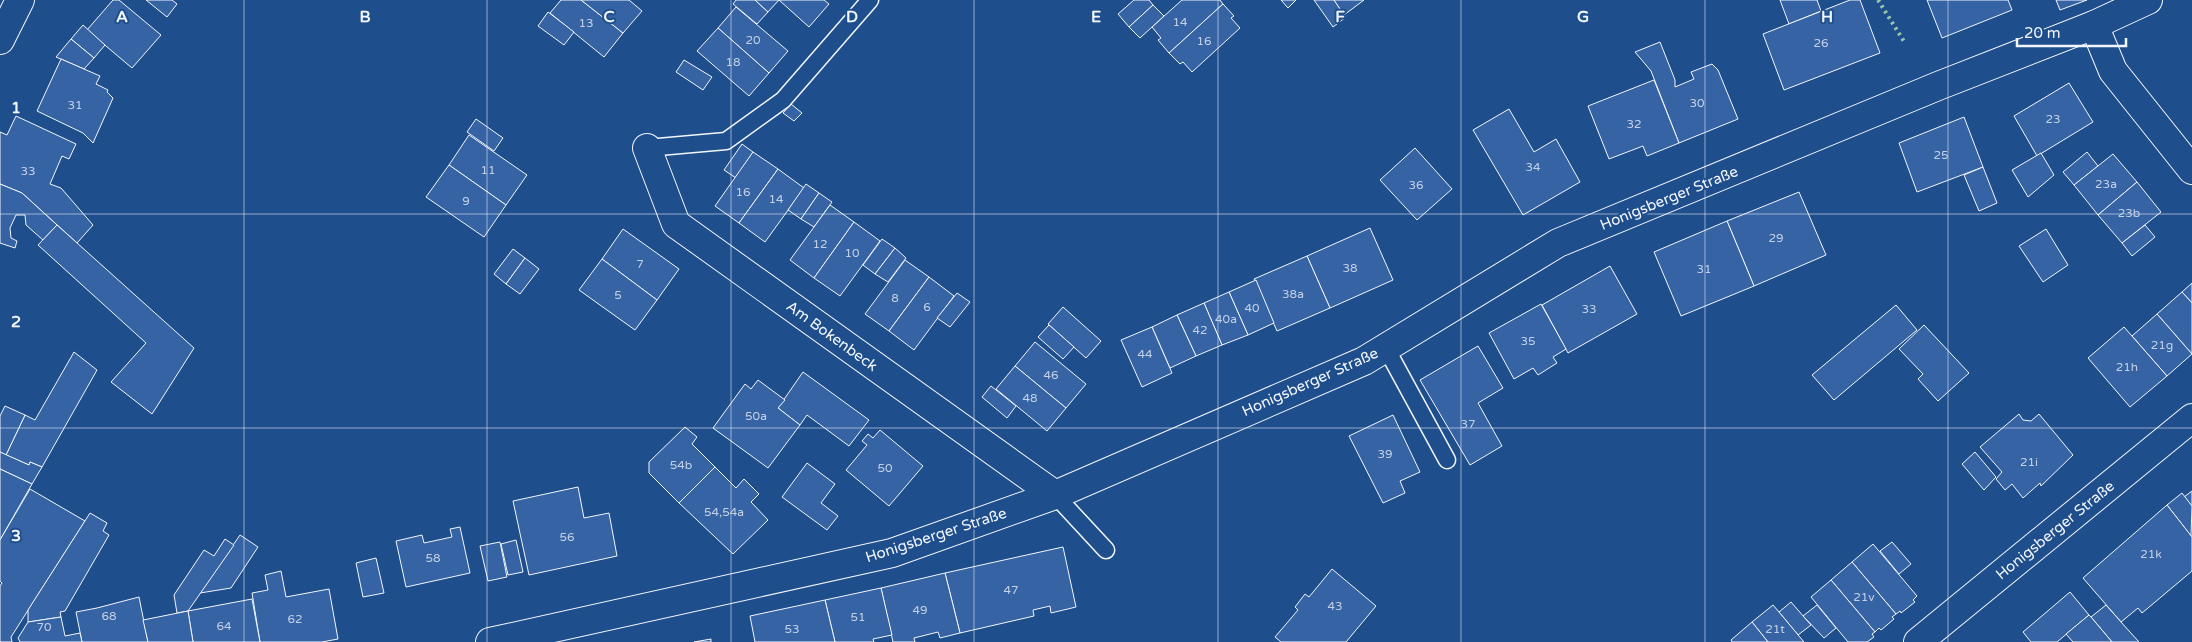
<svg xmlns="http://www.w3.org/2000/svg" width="2192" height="642" font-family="'Varela Round',sans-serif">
<rect width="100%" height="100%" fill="#1f4e8c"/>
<!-- building -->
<g fill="#3563a3" stroke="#f2f6ff">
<path d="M113,0H119L161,35L132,68L87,30Z"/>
<path d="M146,0H172L177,4L167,17Z"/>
<path d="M561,0H581L623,33L604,57L550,13Z"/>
<path d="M581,0H629L642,11L623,33Z"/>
<path d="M736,0H755L768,12L757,24L733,4Z"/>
<path d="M755,0H779L768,12Z"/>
<path d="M779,0H824L829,4L809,27Z"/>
<path d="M1134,0H1149L1153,5L1129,27L1118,14Z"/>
<path d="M1182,0H1220L1223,4L1169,53L1158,40L1161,38L1152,27Z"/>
<path d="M1281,0H1296L1288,8Z"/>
<path d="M1314,0H1334L1346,17L1333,27Z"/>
<path d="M1334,0H1364L1344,15Z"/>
<path d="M1780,0H1817L1821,11L1789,24Z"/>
<path d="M1850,0H1860L1880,53L1784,90L1763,34Z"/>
<path d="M1927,0H2008L2012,10L1942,38Z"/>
<path d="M2056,0H2087L2060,10Z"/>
<path d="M1223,4L1234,16L1231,18L1240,28L1192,72L1183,62L1180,64L1169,53Z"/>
<path d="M1153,5L1164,16L1140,38L1129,27Z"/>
<path d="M736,7L788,51L769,73L718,28Z"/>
<path d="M548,12L574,32L564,45L538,26Z"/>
<path d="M83,25L105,45L94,58L71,39Z"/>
<path d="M718,28L769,73L749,96L697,51Z"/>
<path d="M71,39L94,58L84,69L56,57Z"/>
<path d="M1660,42L1675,80V87L1694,79L1691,72L1712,64L1718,70L1738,119L1679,143L1651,71L1635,52Z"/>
<path d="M61,59L100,76L96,84L108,90L107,92L113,98L93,143L83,133L37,111Z"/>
<path d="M684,60L712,77L703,90L676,72Z"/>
<path d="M1654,80L1679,143L1647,156L1643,146L1609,159L1588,106Z"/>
<path d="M2069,83L2093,122L2037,156L2014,116Z"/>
<path d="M791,104L802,113L794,121L783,113Z"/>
<path d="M1509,109L1534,152L1556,139L1580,182L1523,215L1473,130Z"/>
<path d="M16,116L76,144L69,159L62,156L50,184L61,188L93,225L77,243L22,193L0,184V132L7,135Z"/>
<path d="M1964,117L1983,167L1917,192L1899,143Z"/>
<path d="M476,119L503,138L494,151L467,132Z"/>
<path d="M469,135L527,175L506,205L449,165Z"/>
<path d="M742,144L753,152L736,178L724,170Z"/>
<path d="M1415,148L1452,189L1417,220L1380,180Z"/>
<path d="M753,152L778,169L739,223L715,206Z"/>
<path d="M2087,152L2098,166L2074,185L2063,172Z"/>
<path d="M2041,153L2054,175L2028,197L2012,170Z"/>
<path d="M2113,154L2137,182L2098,215L2074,185Z"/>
<path d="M449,165L506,205L484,237L426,197Z"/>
<path d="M1983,167L1997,203L1979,211L1964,175Z"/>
<path d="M778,169L804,188L765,242L739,223Z"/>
<path d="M2137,182L2161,212L2122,243L2098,215Z"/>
<path d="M0,184L22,193L57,225L43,240L26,225L25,215H16L10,228L11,238L17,241L15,248L0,243Z"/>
<path d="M806,184L819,193L801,219L788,210Z"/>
<path d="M1799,192L1826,255L1754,286L1727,221Z"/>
<path d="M819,193L832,202L814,227L801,219Z"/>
<path d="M830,205L854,222L814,278L790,260Z"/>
<path d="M1727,221L1754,286L1681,316L1654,252Z"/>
<path d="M854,222L880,241L840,296L814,278Z"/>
<path d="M57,225L194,348L152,414L111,382L146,343L38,245Z"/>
<path d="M2145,225L2155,237L2132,256L2122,243Z"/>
<path d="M1370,228L1393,280L1330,308L1307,256Z"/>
<path d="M623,229L679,269L657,300L602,259Z"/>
<path d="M2046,229L2068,265L2043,282L2019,246Z"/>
<path d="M882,239L895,248L875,274L863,265Z"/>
<path d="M895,248L906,258L888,282L875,274Z"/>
<path d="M513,249L525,258L506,284L494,274Z"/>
<path d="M1307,256L1330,308L1277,331L1254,279Z"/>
<path d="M525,258L539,269L520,294L506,284Z"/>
<path d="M602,259L657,300L635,330L579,290Z"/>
<path d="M905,260L929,277L889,331L865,314Z"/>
<path d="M1610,266L1637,314L1568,353L1542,305Z"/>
<path d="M929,277L954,296L914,350L889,331Z"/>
<path d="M1256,280L1274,323L1248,335L1229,292Z"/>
<path d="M2192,283V303L2182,292Z"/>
<path d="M1229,292L1248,335L1222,345L1204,303Z"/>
<path d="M2182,292L2192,303V354L2157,314Z"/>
<path d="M957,293L970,302L950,327L937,318Z"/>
<path d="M1204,303L1222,345L1196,356L1177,315Z"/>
<path d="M1541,304L1566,349L1553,357L1557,363L1538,375L1533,368L1514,379L1489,333Z"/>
<path d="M1896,305L1917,330L1834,400L1812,375Z"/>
<path d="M1063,307L1101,341L1086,358L1048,324Z"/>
<path d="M2157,314L2192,354L2167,376L2132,336Z"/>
<path d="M1177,315L1196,356L1170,368L1152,327Z"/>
<path d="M1049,325L1074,347L1063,359L1038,337Z"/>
<path d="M1924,325L1969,373L1938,401L1918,379L1923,374L1899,349Z"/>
<path d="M1152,327L1172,373L1142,387L1121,340Z"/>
<path d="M2124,327L2167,376L2130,407L2088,358Z"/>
<path d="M1035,342L1086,384L1066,408L1015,366Z"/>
<path d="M1478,346L1503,388L1478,403L1502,446L1470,465L1420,380Z"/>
<path d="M74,352L97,370L42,467L30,462L29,465L6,455L25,415L35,420Z"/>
<path d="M1015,366L1066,408L1047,431L996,389Z"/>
<path d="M803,372L869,420L849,446L807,415L800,425L778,408Z"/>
<path d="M758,380L785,400L778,408L800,425L768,468L713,428L745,384L751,389Z"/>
<path d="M991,386L1016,406L1007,418L982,397Z"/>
<path d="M5,406L25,415L6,455L0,452V416Z"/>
<path d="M2019,414L2023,420L2031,421L2039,414L2073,455L2041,486L2040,483L2023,498L2012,484L2005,490L1996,479L2002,472L1980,447Z"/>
<path d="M1393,415L1420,472L1400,481L1405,493L1383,503L1349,436Z"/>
<path d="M685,427L697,437L692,444L715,467L679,503L649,473V462Z"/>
<path d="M880,430L923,466L889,506L846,470L867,445L862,441L868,434L873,438Z"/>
<path d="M0,452L29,465L30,462L42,467L32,484L0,469Z"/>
<path d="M1975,452L1996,477L1984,490L1962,464Z"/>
<path d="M807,463L835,484L821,503L838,516L827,530L782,497Z"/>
<path d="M715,467L736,488L744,479L759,494L751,502L768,520L733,554L679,503Z"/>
<path d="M0,469L32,484L0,540Z"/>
<path d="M578,487L584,518L609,513L617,556L529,575L513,501Z"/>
<path d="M30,489L85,521L11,637L12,642H0V586L2,583L0,581V540Z"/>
<path d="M2192,491V506L2184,497Z"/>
<path d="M2182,493L2192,506L2191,536L2167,505Z"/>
<path d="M2167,505L2192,537V571L2142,613L2138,608L2121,622L2083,578Z"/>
<path d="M90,513L107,523L103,531L109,535L65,611L60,612L61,617L28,622V610Z"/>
<path d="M460,527L470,573L406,587L396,541L422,535L424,543L452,537L450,529Z"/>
<path d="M240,535L258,547L231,588L200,593Z"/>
<path d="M225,539L234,545L188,611L177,613L174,595L204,550L214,556Z"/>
<path d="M516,540L523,572L508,575L501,544Z"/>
<path d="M500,542L507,577L488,581L480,546Z"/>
<path d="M1892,542L1911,564L1899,574L1880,551Z"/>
<path d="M1873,544L1917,596L1913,600L1915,602L1901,613L1900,611L1896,614L1852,562Z"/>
<path d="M1063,547L1076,607L1051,613L1050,606L1033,610L1034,616L960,633L945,573Z"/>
<path d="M376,558L384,593L363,597L356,563Z"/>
<path d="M1852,562L1896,614L1892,617L1894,619L1881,630L1879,628L1875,632L1831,580Z"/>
<path d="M1332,569L1376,606L1346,642H1281L1275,637L1298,610L1295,607L1305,594L1309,597Z"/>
<path d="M281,571L286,597L329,589L338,639L322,642H260L252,593L268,590L265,575Z"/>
<path d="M945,573L960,633L940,638L938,632L914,638L915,642H893L881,588Z"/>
<path d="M1831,580L1875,632L1872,634L1874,637L1867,642H1848L1811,597Z"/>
<path d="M881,588L892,635L873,639L874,642H835L825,600Z"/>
<path d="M2070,592L2089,615L2057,642H2031L2023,632Z"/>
<path d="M139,597L148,642H82L76,612L97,608Z"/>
<path d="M252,599L260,642H193L188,611Z"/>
<path d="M825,600L835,642H755L750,616Z"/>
<path d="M1791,602L1811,625L1798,635L1779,612Z"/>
<path d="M1773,605L1779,612L1804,642H1768L1752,622Z"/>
<path d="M1817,605L1836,628L1824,638L1803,616Z"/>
<path d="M2106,605L2121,622L2139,642H2112L2091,617Z"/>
<path d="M188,611L193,642H148L143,620Z"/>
<path d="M2089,615L2091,617L2112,642H2073L2066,634Z"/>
<path d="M61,617L65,636L80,633L82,642H20L18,638L28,622Z"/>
<path d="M1752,622L1768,642H1732L1731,640Z"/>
<path d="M711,639V642H694Z"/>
</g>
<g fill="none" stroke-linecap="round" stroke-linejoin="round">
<defs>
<g id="service">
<path d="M647,148L726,141L783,100L870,0"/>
<path d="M1386,348L1447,460"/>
<path d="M1055,495L1106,550"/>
</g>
<g id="minor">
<path d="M2094,25L2113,71L2192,170"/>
<path d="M0,40L20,0"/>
<path d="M647,148L676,224L1055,495"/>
<path d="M490,642L892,553L1055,495L1364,361L1558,243L1938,86L2094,25L2148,0"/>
<path d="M1918,642L2192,418"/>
</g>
</defs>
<!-- service casing -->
<use href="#service" stroke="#f2f6ff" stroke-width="19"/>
<!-- minor casing -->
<use href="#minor" stroke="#f2f6ff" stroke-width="30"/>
<!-- service -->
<use href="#service" stroke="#1f4e8c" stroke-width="16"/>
<!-- minor -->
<use href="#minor" stroke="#1f4e8c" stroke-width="28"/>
<!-- hedge -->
<path stroke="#97c8a6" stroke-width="4" stroke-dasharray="2.5 4" stroke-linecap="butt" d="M1878,0L1905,43"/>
</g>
<!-- grid -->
<path fill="none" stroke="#f2f6ff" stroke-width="1" stroke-opacity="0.55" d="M244,0V642M487,0V642M731,0V642M974,0V642M1218,0V642M1461,0V642M1705,0V642M1948,0V642M0,214H2192M0,428H2192"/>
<g text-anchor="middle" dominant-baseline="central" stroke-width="4" stroke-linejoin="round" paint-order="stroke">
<!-- number labels -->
<g font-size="12" fill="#c3d1e8">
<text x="1180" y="22">14</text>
<text x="586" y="23">13</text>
<text x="753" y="40">20</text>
<text x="1204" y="41">16</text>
<text x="1821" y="43">26</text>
<text x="733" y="62">18</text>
<text x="1697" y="103">30</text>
<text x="75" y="105">31</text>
<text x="2053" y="119">23</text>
<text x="1634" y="124">32</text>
<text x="1941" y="155">25</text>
<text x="1533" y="167">34</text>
<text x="488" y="170">11</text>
<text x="28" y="171">33</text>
<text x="2106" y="184">23a</text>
<text x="1416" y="185">36</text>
<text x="743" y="192">16</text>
<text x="776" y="199">14</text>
<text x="466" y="201">9</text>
<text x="2129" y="213">23b</text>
<text x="1776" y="238">29</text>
<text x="820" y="244">12</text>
<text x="852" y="253">10</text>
<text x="640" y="264">7</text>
<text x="1350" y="268">38</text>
<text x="1704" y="269">31</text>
<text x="1293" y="294">38a</text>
<text x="618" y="295">5</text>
<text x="895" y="298">8</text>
<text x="927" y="307">6</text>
<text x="1252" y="308">40</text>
<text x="1589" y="309">33</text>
<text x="1226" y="319">40a</text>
<text x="1200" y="330">42</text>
<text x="1528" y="341">35</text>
<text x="2162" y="345">21g</text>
<text x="1145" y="354">44</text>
<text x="2127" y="367">21h</text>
<text x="1051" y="375">46</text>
<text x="1030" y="398">48</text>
<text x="756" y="416">50a</text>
<text x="1468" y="424">37</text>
<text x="1385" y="454">39</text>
<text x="2029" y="462">21i</text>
<text x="681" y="465">54b</text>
<text x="885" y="468">50</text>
<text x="724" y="512">54,54a</text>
<text x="567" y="537">56</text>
<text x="2151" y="554">21k</text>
<text x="433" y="558">58</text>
<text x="1011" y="590">47</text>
<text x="1864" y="597">21v</text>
<text x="1335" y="606">43</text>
<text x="920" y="610">49</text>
<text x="109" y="616">68</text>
<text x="858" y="617">51</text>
<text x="295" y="619">62</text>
<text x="224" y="626">64</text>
<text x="44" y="627">70</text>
<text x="792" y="629">53</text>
<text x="1775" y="629">21t</text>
</g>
<!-- street labels -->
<g font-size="15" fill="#f2f6ff" stroke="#1f4e8c">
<text transform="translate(1669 198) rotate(-22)">Honigsberger Straße</text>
<text transform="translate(832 336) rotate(36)">Am Bokenbeck</text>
<text transform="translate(1310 382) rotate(-24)">Honigsberger Straße</text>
<text transform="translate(2055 530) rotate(-39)">Honigsberger Straße</text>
<text transform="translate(936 535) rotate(-18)">Honigsberger Straße</text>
</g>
</g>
<g font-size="16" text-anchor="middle" font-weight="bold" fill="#f2f6ff" stroke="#1f4e8c" stroke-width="4" stroke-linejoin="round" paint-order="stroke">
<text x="122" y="22">A</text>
<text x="365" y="22">B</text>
<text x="609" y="22">C</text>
<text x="852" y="22">D</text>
<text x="1096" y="22">E</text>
<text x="1340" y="22">F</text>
<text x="1583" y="22">G</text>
<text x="1827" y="22">H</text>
<text x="16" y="113">1</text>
<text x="16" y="327">2</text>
<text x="16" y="541">3</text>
</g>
<!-- scale -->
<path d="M2017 38v8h109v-8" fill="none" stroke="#f2f6ff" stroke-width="2.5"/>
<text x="2024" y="38" font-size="15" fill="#f2f6ff" stroke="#1f4e8c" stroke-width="4" paint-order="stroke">20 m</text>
</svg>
